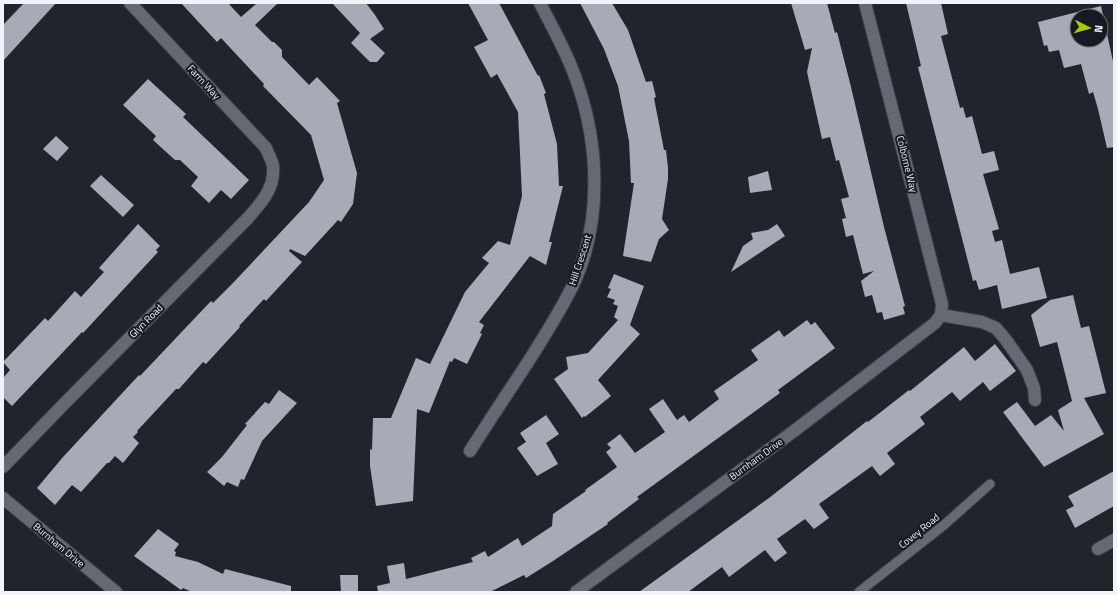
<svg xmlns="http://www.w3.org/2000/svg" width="1117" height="595" font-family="'Titillium Web',sans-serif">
<rect width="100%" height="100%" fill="#20242d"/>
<!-- building -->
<g fill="#a6abb7" fill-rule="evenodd">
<path d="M24,3H56L3,61V25Z"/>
<path d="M181,3H228L241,17L257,3H278L255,25L272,42H274L282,50V57L309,85L317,77L340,101L337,103L357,173L353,204L341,222L338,220L305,256L290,249L289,251L302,262L266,301L264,299L239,326L240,327L206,364L203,362L179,389H176L137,431L138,432L133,437L139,443L123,463L115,456L109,463H107L81,492L72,485L55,505L37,488L63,457L139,375L140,376L211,301L213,303L232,284L309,202L324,180L311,135L263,86L264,84L221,38L217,42Z"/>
<path d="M332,3H366L375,15L384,29L370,39L385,53L377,62H370L351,43L360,33Z"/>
<path d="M468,3H499L538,76L539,75L546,93L544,94L557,144L559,186H563L549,242H552L546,265L530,256L479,322L484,325L480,333L482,334L467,364L454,358L452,362L450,361L429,413L417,409L413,501L376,506L370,466V449L372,450L373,418H391L416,358L430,364L465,292L489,263L482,258L498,241L510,245L522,196L518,112L497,74L491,78L474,47L488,40Z"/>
<path d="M580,3H612L628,30L646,82L652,81L656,97L654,98L664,150H666L668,168V179L662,219L669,230L659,239L651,262L623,256L634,183H631L629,141L618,86L604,49Z"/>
<path d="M791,3H827L835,33L837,32L851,87L884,227L905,306L903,307L905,314L884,320L882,312L877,313L872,295L865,297L861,281L874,271L863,274L853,235L846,237L842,219L846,218L841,199L849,197L839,160L836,161L830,137L822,139L807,72L812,48L805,50Z"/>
<path d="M906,3H941L948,34L941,36L960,108L963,107L966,118L972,116L982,154L994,151L999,170L983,174L999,229L992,231L995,242L1002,240L1010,274L1039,267L1047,298L1002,309L997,285L979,290L976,280L973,281L929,110L918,67L921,66Z"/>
<path d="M1101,6L1114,66V147L1107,148L1098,109L1093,92L1089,94L1081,64L1064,68L1059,50L1049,52L1047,45L1044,46L1038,22ZM1077,16H1101V40H1077Z"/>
<path d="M148,79L186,114L183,117L249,180L231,199L221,190L209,203L191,186L198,177L180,160H175L153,140L156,136L123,105Z"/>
<path d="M56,136L69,148L57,161L43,149Z"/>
<path d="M768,171L772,190L750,193L748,177Z"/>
<path d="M101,175L134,205L123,217L90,186Z"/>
<path d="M138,224L160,246L156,250L158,252L83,333L82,332L12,406L3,397V378L10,370L3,362L45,318L48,321L75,291L81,297L104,272L99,268Z"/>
<path d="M777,224L785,236L731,272L743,246L753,239L751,233L768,230Z"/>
<path d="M614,274L644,286L630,325L640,334L598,380L611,396L585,417L584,416L582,418L554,379L568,369L566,357L588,353L618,320L614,317L618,306L613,304L615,300L607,297L611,289L608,288Z"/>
<path d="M1073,295L1081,328L1089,326L1106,393L1084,398L1104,434L1044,467L1003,412L1017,402L1035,426L1051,415L1064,431L1058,410L1072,401L1057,342L1040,347L1031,315L1050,300Z"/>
<path d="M807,320L811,325L815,322L835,348L778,390L780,393L637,497L639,499L607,523L608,524L553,561L526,578L524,575L490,592H378L377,586L390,583L387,566L404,563L406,579L473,562L471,558L485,551L488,557L518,538L522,546L552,526L553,514L586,491L585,490L617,467L606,452L611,448L607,444L620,434L635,453L665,432L649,409L663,399L677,420L684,415L689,422L719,399L714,391L758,360L751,350L779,330L784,337Z"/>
<path d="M995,344L1016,371L990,391L983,382L960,401L952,392L920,417L925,424L887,453L895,464L880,476L872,466L819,504L829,518L814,529L805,519L777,539L787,553L775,562L765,550L729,577L722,567L688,592H639L769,498L867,421L868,422L909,390L910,391L964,347L975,361Z"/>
<path d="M279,390L297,403L262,441L244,480L241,479L238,487L227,482L224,486L207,472L222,457L247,425L245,424L265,402L269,404Z"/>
<path d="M546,415L559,434L546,443L558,464L537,476L517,448L526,442L520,433Z"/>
<path d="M1114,471V506L1075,528L1066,510L1074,506L1068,496Z"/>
<path d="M158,529L179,544L174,551L176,552L175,556L198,562L223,574L225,569L291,586V592H192L183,588L181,590L134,556Z"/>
<path d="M340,575H358V592H341Z"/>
</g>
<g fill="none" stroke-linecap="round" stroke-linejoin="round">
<defs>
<path id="lane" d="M859,592L944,525L990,484"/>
<g id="street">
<path d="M941,315L982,322L996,328L1006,340L1027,370L1034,388L1035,400"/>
<path d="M470,451C489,421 509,391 528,362C545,335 562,309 575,281C602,220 599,144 577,82C568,54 553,29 540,3"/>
<path d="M3,467L61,407L248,218C262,202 275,188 273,166C272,160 268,154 266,148L130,3"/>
<path d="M3,498L116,592"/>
<path d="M1098,549L1114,540"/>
<path d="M576,592L794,431L935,323L941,315L942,304L865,3"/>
</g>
</defs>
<!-- lane casing -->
<use href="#lane" stroke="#3d4047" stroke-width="11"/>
<!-- street casing -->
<use href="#street" stroke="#3d4047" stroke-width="14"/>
<!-- lane -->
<use href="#lane" stroke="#646974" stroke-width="9"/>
<!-- street -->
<use href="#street" stroke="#646974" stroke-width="12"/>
</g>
<g text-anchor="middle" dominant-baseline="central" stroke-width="4" stroke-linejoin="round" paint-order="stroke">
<!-- street labels -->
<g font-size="10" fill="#f0f3f9" stroke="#171a23">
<text transform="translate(204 82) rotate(47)">Farm Way</text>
<text transform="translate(907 164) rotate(76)">Colborne Way</text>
<text transform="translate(580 260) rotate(-72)">Hill Crescent</text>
<text transform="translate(146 321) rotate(-45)">Glyn Road</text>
<text transform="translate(756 459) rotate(-36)">Burnham Drive</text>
<text transform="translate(919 531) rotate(-39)">Covey Road</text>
<text transform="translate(59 545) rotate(40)">Burnham Drive</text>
</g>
</g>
<!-- border -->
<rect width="1117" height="595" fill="none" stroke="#f0f3f9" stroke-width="8"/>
<!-- north arrow -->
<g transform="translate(1089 28) rotate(96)"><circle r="19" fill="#171a23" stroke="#6e7179"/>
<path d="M0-3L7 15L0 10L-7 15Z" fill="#abc615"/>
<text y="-6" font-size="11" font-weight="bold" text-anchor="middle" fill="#f0f3f9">N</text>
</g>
</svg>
